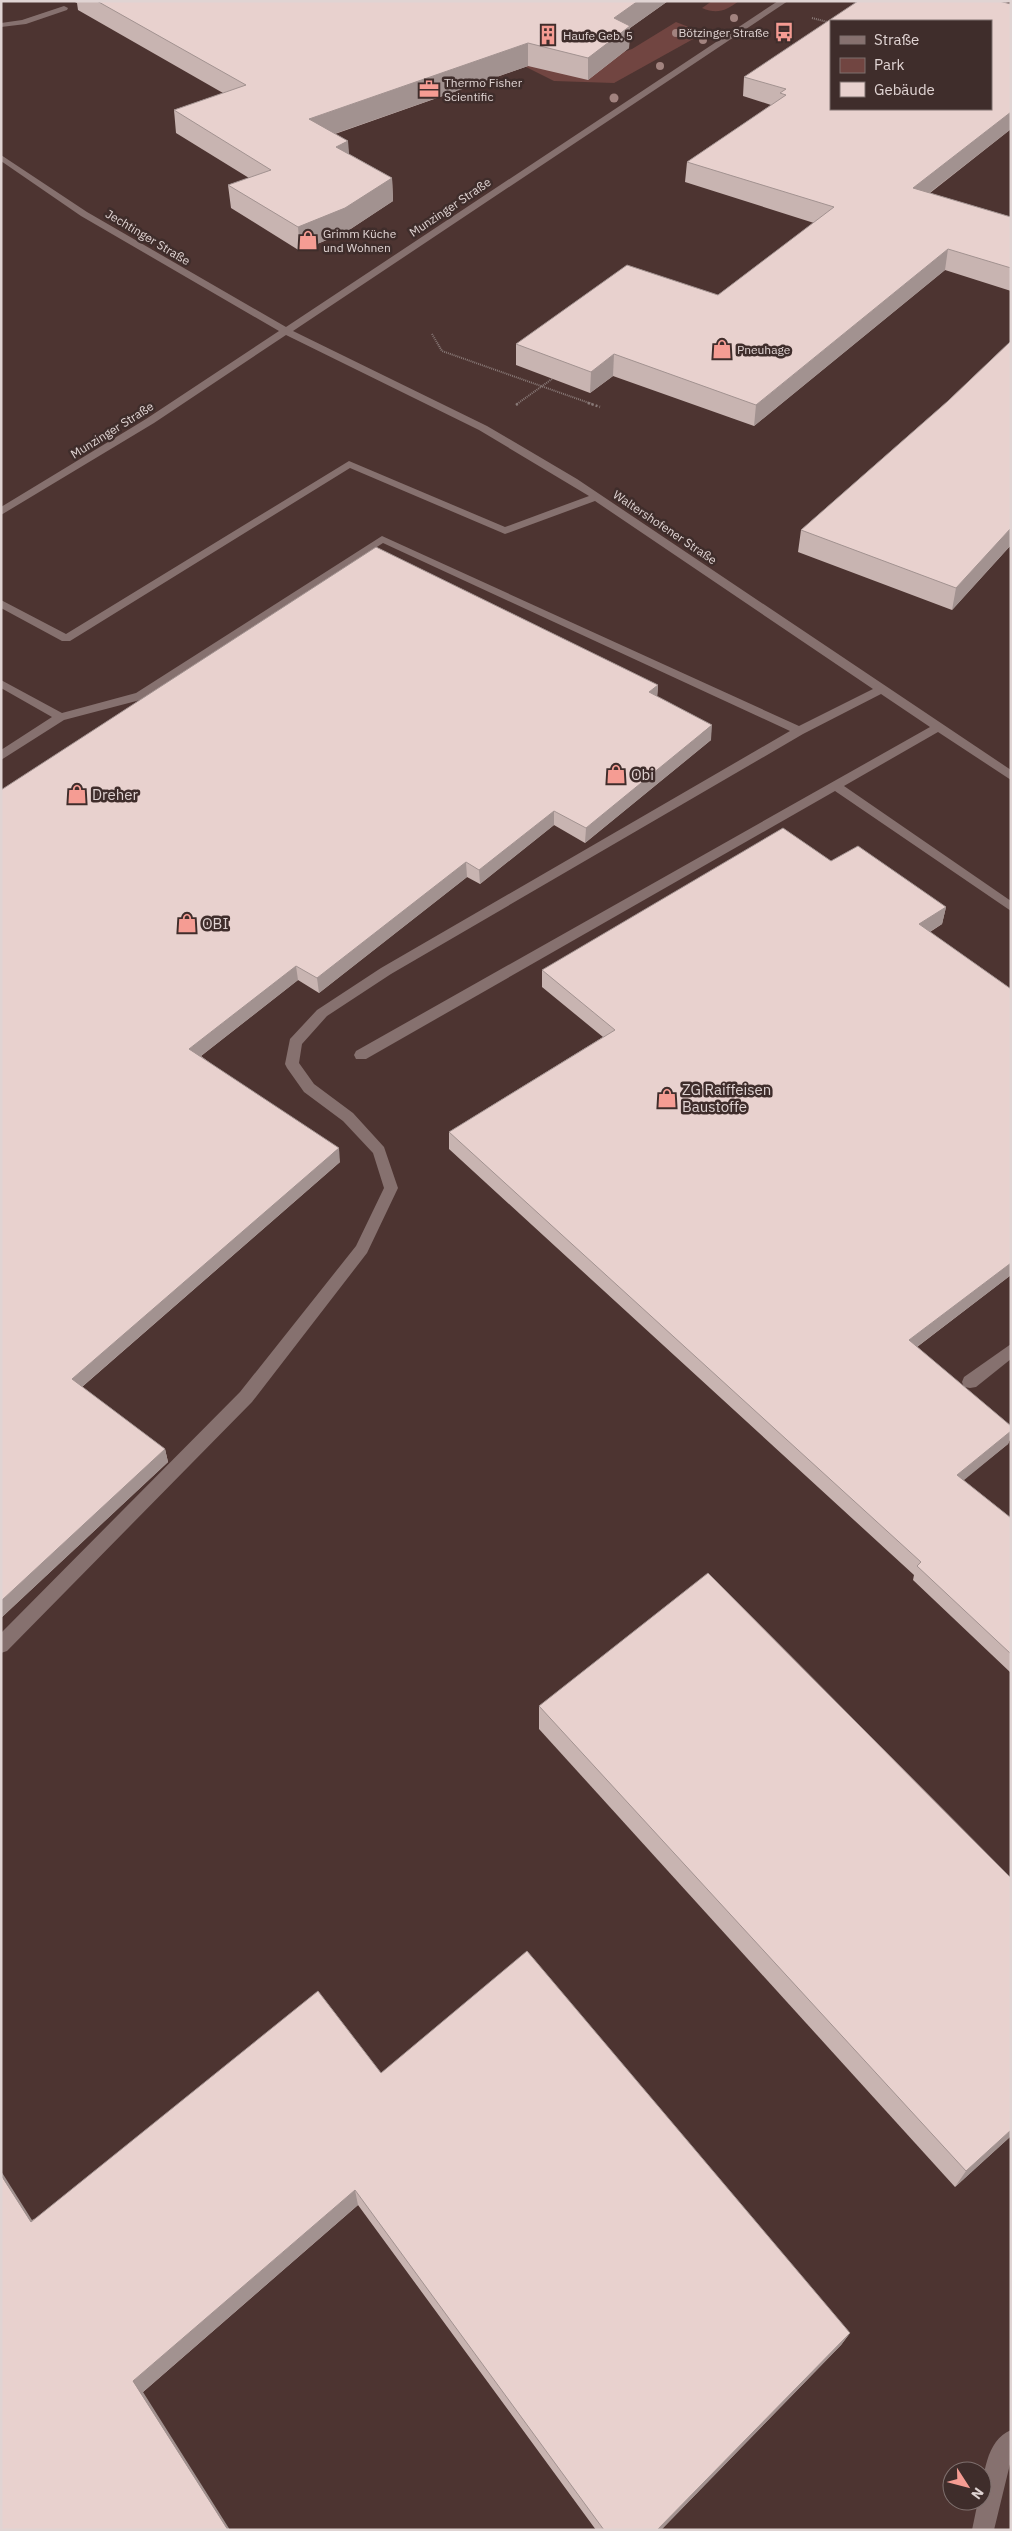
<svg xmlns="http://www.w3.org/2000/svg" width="1012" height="2531" font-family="'IBM Plex Sans',sans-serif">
<rect width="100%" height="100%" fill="#3f2d2b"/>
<!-- built -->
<path fill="#4d3431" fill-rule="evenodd" d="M1,1H1011V2530H1ZM831,21H991V109H831ZM952,2471H982V2501H952Z"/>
<!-- green -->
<g fill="#714541">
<path d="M712,1H739C726,10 718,15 702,8Z"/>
<path d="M676,22L704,33L614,83L554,81L462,35L566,72L632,49Z"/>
</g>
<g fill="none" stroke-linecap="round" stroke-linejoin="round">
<!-- path-far1 -->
<g stroke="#897a78" stroke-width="2" stroke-dasharray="1 1" stroke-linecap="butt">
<path d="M812,18L831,23"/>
<path d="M432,334L442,351L592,404"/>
<path d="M517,404L552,379"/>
</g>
<!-- path -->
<g stroke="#897a78" stroke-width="2.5" stroke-dasharray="2 2" stroke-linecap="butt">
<path d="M588,403L600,407"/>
<path d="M516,405L519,403"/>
</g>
<!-- minor -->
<g fill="#86716f" fill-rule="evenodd">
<path d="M778,1H788L293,331L487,426L577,479L1011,770V780L938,732L844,786L1011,901V911L835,791L366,1059H356L354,1055L356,1051L930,727L881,694L803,734L391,974L327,1016L302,1044L299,1063L314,1084L353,1113L384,1147L398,1188L367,1253L252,1402L7,1651L1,1653V1633L240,1392L356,1246L384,1188L373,1153L343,1121L304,1092L287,1068L285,1064L290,1039L317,1010L381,968L790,731L383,543L144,699L64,720L1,760V750L52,717L1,688V680L62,713L136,693L382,536L799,726L873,689L595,501L505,534L350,468L70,641H62L1,608V600L66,634L349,461L505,527L589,496L479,430L286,335L154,423L1,515V507L146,419L279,331L81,216L1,161V155L87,212L286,327Z"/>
<path d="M64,6L68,8L67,10L26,24L1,27V23L22,20Z"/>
<path d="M1011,1344V1359L976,1387L970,1388L964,1387L962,1382L964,1377Z"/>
<path d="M1011,2430V2460L994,2530H972L978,2501H982C982,2478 986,2440 1011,2430Z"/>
</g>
</g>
<!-- trees -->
<g fill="#a2837f">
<circle cx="734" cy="18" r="4"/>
<circle cx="676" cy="33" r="4"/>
<circle cx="703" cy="40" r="4"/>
<circle cx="660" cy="66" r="4"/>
<circle cx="614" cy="98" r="4.5"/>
</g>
<!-- wall -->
<g fill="#c8b4b1">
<path d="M73,1H668L630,28L629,48L588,80L528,66L335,134L349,154L392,178L393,201L346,232L300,251L231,208L228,185L249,178L176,133L174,110L223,93L78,10L77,3Z"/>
<path d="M1011,4V129L930,193L1011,217V291L945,270L754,426L613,376L590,393L516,365V344L718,295L814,223L685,182L687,162L771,105L743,96L744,77Z"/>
<path d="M1011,341V545L952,610L798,552L801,530L948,401Z"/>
<path d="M658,685L657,697L711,740L585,843L554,825L480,884L467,877L319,993L298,980L201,1056L340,1162L82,1387L165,1449L168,1462L1,1618V790Z"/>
<path d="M831,861L946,907L942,924L930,932L1011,989V1275L917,1347L1011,1426V1437L1008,1444L963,1480L1011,1518V1673L913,1580L914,1575L449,1149V1132L603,1037L542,987V970Z"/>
<path d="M539,1706L1011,2136L955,2187L539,1729Z"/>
<path d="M381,2073L850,2333L841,2345L661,2530H596L358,2205L143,2392L32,2220Z"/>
</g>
<!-- shaded-wall -->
<g fill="#a29290">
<path d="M638,1H668L630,28L629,48L588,80V58L614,18Z"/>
<path d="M528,43V66L311,142L309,119Z"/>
<path d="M1011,112V129L910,208L913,188Z"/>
<path d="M348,141L350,164L336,147Z"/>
<path d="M392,178L393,201L346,232L300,251L298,227Z"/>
<path d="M948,249L945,270L754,426L756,405Z"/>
<path d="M614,354L613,376L590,393L591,372Z"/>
<path d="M1011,528V545L952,610L956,588Z"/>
<path d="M658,685L657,700L649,692Z"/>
<path d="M712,725L711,740L585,843L586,828Z"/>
<path d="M554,811V825L480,884L479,870Z"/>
<path d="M466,862L467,877L319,993L317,978Z"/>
<path d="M946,907L942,924L915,941L919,924Z"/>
<path d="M296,966L298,980L192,1063L189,1049Z"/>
<path d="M339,1148L340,1162L76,1392L72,1379Z"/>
<path d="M1011,1263V1275L905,1356L909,1340Z"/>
<path d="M1011,1431V1437L1008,1444L952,1490L957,1475Z"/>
<path d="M165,1449L168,1462L1,1618V1601Z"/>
<path d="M1011,2130V2136L955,2187L966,2171Z"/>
<path d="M1,2171L42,2236L31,2222L1,2175Z"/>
<path d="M355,2190L358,2205L143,2392L230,2530H228L133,2381Z"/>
<path d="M850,2333L841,2345L661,2530H657Z"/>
</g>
<!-- building -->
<g fill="#e8d1ce" stroke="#a29290" fill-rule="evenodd">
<path d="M97,1H638L614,18L630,26L588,58L528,43L309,119L348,141L336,147L392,178L345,208L298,227L228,185L271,170L174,110L246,85Z"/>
<path d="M858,1H999L1011,4V112L913,188L1011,217V268L948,249L756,405L614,354L591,372L516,344L627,265L718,295L834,207L687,162L786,95L780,93L786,89L744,77ZM831,21H991V109H831Z"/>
<path d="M1011,341V528L956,588L801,530L948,401Z"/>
<path d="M376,547L658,685L649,692L712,725L586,828L554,811L479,870L466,862L317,978L296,966L189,1049L339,1148L72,1379L165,1449L1,1601V790Z"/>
<path d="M783,828L831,861L858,846L946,907L919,924L1011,989V1263L909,1340L1011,1426V1431L957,1475L1011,1518V1654L917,1566L921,1562L449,1132L615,1030L542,970Z"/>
<path d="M708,1573L1011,1878V2130L966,2171L539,1706Z"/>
<path d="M527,1951L850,2333L657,2530H604L355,2190L133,2381L228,2530H1V2175L31,2222L318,1991L381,2073Z"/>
</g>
<!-- icons -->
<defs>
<symbol id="bus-bare" viewBox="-9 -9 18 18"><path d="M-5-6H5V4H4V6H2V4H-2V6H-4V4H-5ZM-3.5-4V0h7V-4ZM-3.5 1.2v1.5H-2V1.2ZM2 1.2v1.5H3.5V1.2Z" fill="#f59c93" stroke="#3f2d2b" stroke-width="2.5" paint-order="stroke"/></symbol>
<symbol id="building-bare" viewBox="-9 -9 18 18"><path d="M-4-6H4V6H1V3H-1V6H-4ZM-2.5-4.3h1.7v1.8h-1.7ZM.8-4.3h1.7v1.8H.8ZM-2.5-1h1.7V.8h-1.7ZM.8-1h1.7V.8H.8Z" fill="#f59c93" stroke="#3f2d2b" stroke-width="2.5" paint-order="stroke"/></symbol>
<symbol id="office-bare" viewBox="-9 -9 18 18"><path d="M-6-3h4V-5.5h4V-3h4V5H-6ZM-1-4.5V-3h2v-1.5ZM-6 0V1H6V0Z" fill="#f59c93" stroke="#3f2d2b" stroke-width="2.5" paint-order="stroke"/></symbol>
<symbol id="shop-bare" viewBox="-9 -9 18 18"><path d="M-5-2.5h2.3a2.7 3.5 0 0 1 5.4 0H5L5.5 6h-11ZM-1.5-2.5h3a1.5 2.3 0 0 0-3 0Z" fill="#f59c93" stroke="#3f2d2b" stroke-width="2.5" paint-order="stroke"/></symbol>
</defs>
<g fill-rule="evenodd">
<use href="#bus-bare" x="770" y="18" width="28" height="28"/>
<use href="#building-bare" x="534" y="21" width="28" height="28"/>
<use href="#office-bare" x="415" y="75" width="28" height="28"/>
<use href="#shop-bare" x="294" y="226" width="28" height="28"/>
<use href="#shop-bare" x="708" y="335" width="28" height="28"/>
<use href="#shop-bare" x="602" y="760" width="28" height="28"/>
<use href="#shop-bare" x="63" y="780" width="28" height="28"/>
<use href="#shop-bare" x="173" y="909" width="28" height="28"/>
<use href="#shop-bare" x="653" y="1084" width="28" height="28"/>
</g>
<g text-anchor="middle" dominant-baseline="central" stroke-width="5" stroke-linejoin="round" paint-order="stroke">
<!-- far-poi labels -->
<g font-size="12" fill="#e0d4d3" stroke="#3f2d2b" text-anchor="start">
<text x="769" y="32" text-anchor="end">Bötzinger Straße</text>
<text x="563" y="35">Haufe Geb. 5</text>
<text x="444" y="82">Thermo Fisher<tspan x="444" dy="14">Scientific</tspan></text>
<text x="323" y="233">Grimm Küche<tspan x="323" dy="14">und Wohnen</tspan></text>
<text x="737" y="349">Pneuhage</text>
</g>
<!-- far-street labels -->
<g font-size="12" fill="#e0d4d3" stroke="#3f2d2b">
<text transform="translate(450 207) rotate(-34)">Munzinger Straße</text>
<text transform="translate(148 237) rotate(31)">Jechtinger Straße</text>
<text transform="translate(112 430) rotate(-32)">Munzinger Straße</text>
<text transform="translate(665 527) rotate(34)">Waltershofener Straße</text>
</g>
<!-- poi labels -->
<g font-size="15" fill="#e0d4d3" stroke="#3f2d2b" text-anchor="start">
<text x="631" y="774">Obi</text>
<text x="92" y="794">Dreher</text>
<text x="202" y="923">OBI</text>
<text x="682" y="1089">ZG Raiffeisen<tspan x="682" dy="17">Baustoffe</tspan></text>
</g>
</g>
<!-- border -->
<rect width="1012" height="2531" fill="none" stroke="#e0d4d3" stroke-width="5"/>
<!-- legend -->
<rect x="830" y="20" width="162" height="90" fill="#3f2d2b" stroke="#7f706e"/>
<rect x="840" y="36" width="25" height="8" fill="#86716f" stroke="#7f706e"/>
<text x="874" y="45" font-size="15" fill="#e0d4d3">Straße</text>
<rect x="840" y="58" width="25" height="15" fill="#714541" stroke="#7f706e"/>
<text x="874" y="70" font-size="15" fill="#e0d4d3">Park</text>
<rect x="840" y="82" width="25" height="15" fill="#e8d1ce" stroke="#7f706e"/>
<text x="874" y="95" font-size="15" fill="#e0d4d3">Gebäude</text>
<!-- north arrow -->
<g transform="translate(967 2486) rotate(126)"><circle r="24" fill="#3f2d2b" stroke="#7f706e"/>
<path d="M0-4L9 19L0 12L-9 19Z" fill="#f59c93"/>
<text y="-8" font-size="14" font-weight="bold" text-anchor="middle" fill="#e0d4d3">N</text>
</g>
</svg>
